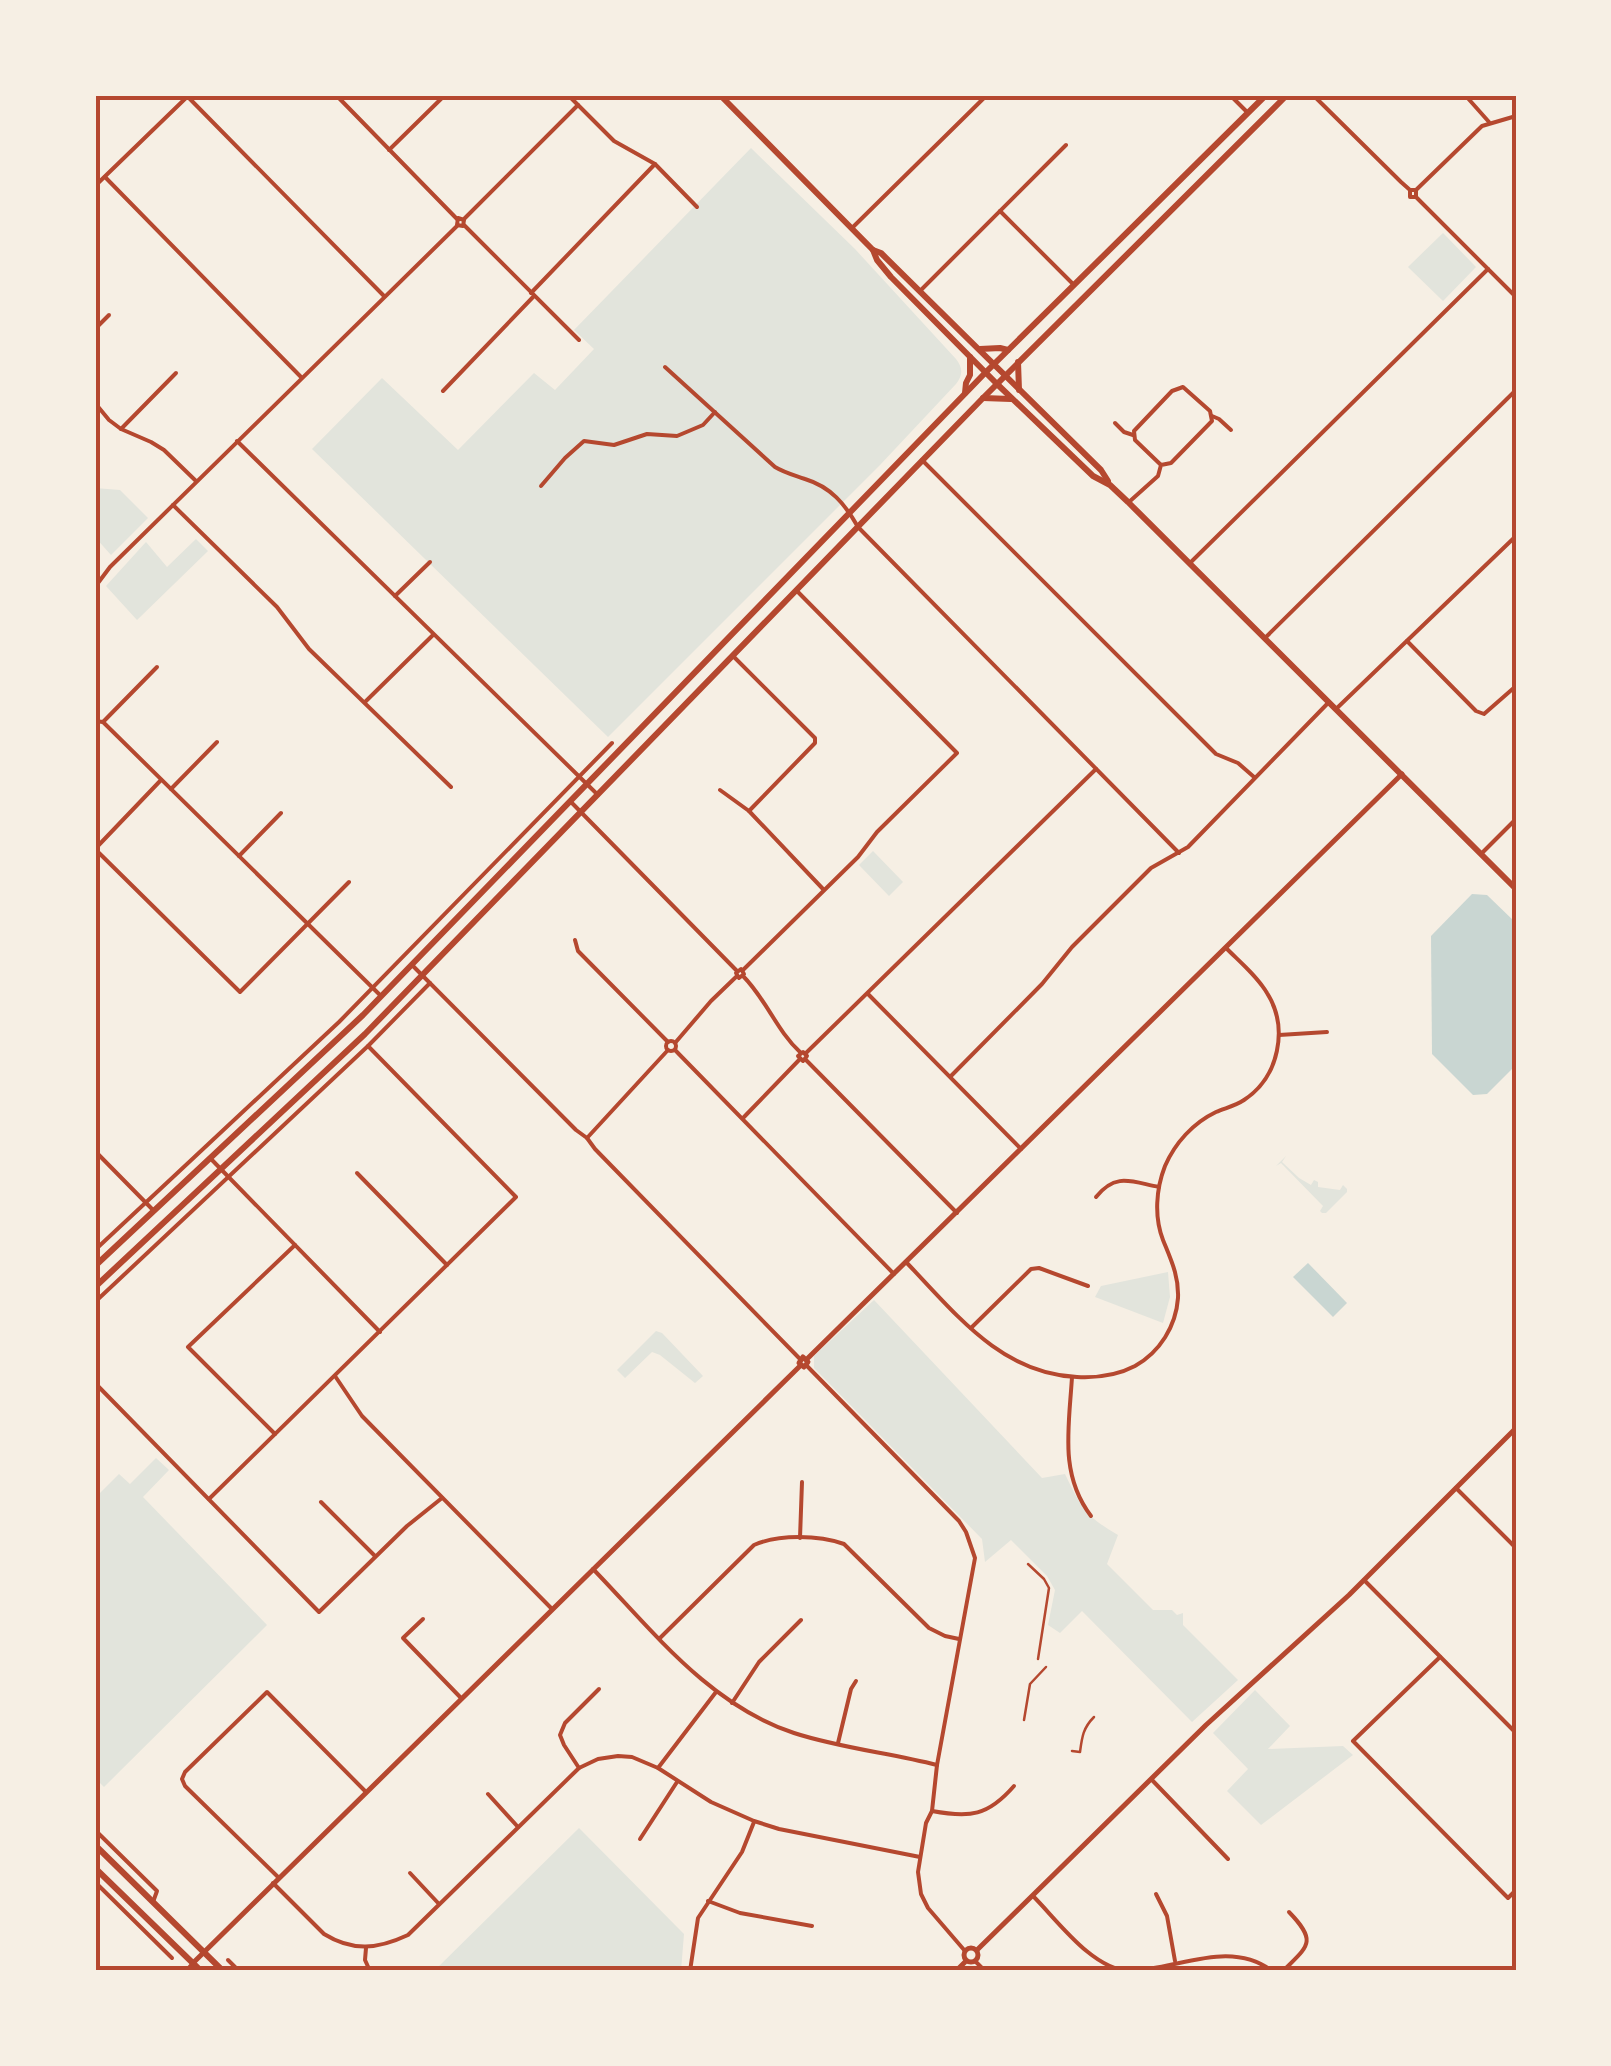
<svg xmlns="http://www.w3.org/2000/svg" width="1611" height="2066" font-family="Commissioner,sans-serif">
<rect width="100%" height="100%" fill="#f6efe4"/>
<!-- green -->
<g fill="#e2e4dc">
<path d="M751,148L855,249L956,359C963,368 963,375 956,384L880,465L608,737L312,449L382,378L458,450L534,373L555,390L594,349L574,330Z"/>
<path d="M1443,233L1476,267L1443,301L1408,267Z"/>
<path d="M95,488L120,490L148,518L111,555L95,537Z"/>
<path d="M196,539L208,551L137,620L106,586L146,542L167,567Z"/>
<path d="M873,851L903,882L889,896L859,865Z"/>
<path d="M1286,1156L1282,1162L1299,1178L1311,1185L1314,1180L1318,1182V1187L1340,1190L1343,1185L1347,1189V1192L1326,1213H1322L1320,1211L1323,1206L1281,1163L1276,1166Z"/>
<path d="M1168,1272L1170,1297L1163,1323L1095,1297L1101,1286Z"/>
<path d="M874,1300L1042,1478L1065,1474C1081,1507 1085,1516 1118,1535L1107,1564L1153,1610H1172L1177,1615L1183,1613V1625L1238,1680L1192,1722L1082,1611L1060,1633L1048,1625L1055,1590L1047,1576L1011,1540L985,1562L982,1539L814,1368V1356Z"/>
<path d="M656,1331L662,1333L703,1376L695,1383L660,1355L652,1352L625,1378L617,1370Z"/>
<path d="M156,1458L169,1470L143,1497L267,1625L104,1787L95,1778V1498L119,1474L130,1484Z"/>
<path d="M1255,1690L1290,1726L1268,1749L1343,1746L1353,1755L1261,1825L1227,1791L1248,1769L1213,1733Z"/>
<path d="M579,1828L684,1934L681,1971H434Z"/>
</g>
<!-- water -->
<g fill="#c9d6d2">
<path d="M1472,894L1487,895L1516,923V1065L1487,1094L1473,1095L1432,1054L1431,936Z"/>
<path d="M1308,1263L1347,1303L1333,1317L1293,1277Z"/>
</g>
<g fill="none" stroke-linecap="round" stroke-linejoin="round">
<!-- service -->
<g stroke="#b5482f" stroke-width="2.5">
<path d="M1028,1564L1044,1579L1049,1588L1038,1659"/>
<path d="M1024,1720L1030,1684L1046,1667"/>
<path d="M1072,1751L1080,1752C1082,1737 1083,1728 1094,1717"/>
</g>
<!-- minor -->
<g stroke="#b5482f" stroke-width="4">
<path d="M336,95L457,219"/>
<path d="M568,95L614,141L655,164L697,207"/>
<path d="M1230,95L1248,113"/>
<path d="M1313,95L1401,182L1410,190H1416V197H1410V190"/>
<path d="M1465,95L1489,122"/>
<path d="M188,97L384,296"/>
<path d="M389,150L445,95"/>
<path d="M105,177L301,377"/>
<path d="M95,186L189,95"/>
<path d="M1416,190L1482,126L1516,116"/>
<path d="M1416,197L1516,297"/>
<path d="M1000,211L1074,285"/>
<path d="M458,218L464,220L463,226L457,225Z"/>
<path d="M464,219L578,105"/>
<path d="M464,225L579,340"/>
<path d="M852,228L987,95"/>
<path d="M921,290L1066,145"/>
<path d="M531,293L655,164"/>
<path d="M95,329L109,315"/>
<path d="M665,367L775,467C785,473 794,475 805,479C831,487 845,504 858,527L1179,853"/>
<path d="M443,391L534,296"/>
<path d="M95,403L109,420L121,429L151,442L164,450L196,481"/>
<path d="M1212,416L1219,419L1231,430"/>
<path d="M1115,423L1124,432L1133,435"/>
<path d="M121,429L176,373"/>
<path d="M237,441L598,795"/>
<path d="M922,460L1216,754L1238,763L1254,777"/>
<path d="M541,486L565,458L584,441L614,445L647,434L677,436L703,425L715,412"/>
<path d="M1129,502L1158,476L1161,465L1171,463L1212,421L1210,411L1183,387L1172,391L1134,431L1135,440L1161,465"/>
<path d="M173,505L277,607L309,649L451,787"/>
<path d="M1190,563L1488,269"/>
<path d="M95,587L110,567L458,225"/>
<path d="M395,596L430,562"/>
<path d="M1265,638L1516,390"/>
<path d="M1407,641L1476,711L1484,714L1516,686"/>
<path d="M733,656L815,738V743L749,811"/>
<path d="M365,702L433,635"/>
<path d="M1336,709L1516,536"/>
<path d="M95,721L103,722L381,996"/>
<path d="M103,722L157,667"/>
<path d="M171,789L217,742"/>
<path d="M720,790L749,811L823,889"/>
<path d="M572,803L737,971"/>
<path d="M95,849L240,992L349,882"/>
<path d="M95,849L161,780"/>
<path d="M1481,854L1516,819"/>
<path d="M239,856L281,813"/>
<path d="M575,940L578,951L668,1042"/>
<path d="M412,965L576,1130L587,1138L595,1149L800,1359"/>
<path d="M741,969L744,974L739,978L736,973Z"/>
<path d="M743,970L858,857L877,832L957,753L796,590"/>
<path d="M743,976C766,999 777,1031 800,1052"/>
<path d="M868,994L1021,1149"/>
<path d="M1279,1035L1327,1032"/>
<circle cx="671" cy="1046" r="5"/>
<path d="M675,1043L711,1001L737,976"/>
<path d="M675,1050L894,1274"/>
<path d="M803,1052L807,1056L803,1061L798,1056Z"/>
<path d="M806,1053L1096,769"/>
<path d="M806,1060L957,1213"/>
<path d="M951,1076L1042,984L1072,947L1151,868L1188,847L1329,702"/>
<path d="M744,1117L800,1059"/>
<path d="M587,1138L668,1050"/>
<path d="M95,1151L154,1211"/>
<path d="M212,1160L380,1332"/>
<path d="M357,1173L447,1265"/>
<path d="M1096,1197C1116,1172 1132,1182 1159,1187"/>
<path d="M95,1250L339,1022L612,743"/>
<path d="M906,1262C955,1313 1001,1374 1077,1377C1097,1378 1118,1375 1135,1366C1160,1352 1176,1326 1178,1298C1179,1276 1171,1260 1163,1240C1154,1217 1156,1189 1165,1166C1175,1143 1193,1123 1216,1112C1225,1108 1235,1106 1244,1100C1279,1077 1289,1028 1267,993C1257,976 1240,962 1226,948"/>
<path d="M95,1302L368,1046L430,983"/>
<path d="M971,1328L1031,1269L1039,1268L1088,1286"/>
<path d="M807,1366L959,1521L966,1532L975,1558L937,1765L932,1811L926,1823L918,1872L921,1894L928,1908L965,1951"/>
<path d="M335,1376L362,1416L552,1609"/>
<path d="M1072,1377C1069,1427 1059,1474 1091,1516"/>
<path d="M95,1383L319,1612L407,1526L442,1498"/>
<path d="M275,1434L188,1347L295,1245"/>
<path d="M1456,1488L1516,1548"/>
<path d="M209,1499L516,1197L368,1046"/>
<path d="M321,1502L375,1556"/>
<path d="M800,1538L802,1482"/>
<path d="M593,1569C653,1631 709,1705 794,1733C840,1748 890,1753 937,1765"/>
<path d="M1364,1580L1516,1733"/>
<path d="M423,1619L403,1638L461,1698"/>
<path d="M660,1638L754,1545C779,1534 819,1535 844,1544L929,1628L945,1636L959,1639"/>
<path d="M1440,1657L1353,1741L1508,1898L1516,1890"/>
<path d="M732,1703L759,1662L801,1620"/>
<path d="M838,1743L851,1689L856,1681"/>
<path d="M579,1768L564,1745L560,1735L565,1723L599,1689"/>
<path d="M658,1768L716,1692"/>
<path d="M1152,1780L1228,1859"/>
<path d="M488,1794L518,1827"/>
<path d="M932,1811C970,1818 988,1816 1014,1786"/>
<path d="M95,1830L157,1891L153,1902"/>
<path d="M640,1839L677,1782"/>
<path d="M410,1873L439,1904"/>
<path d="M278,1877L185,1786L182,1779L185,1772L267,1692L366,1792"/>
<path d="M95,1882L172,1958"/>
<path d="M273,1883L324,1934C353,1952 378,1949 408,1935L579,1768L598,1759L618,1756L632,1757L658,1768L711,1802L754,1821L779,1829L920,1857"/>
<path d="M1156,1894L1167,1916L1175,1961"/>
<path d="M1033,1896C1058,1921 1092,1969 1129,1971"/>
<path d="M708,1901L740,1913L812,1926"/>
<path d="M366,1948L365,1960L370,1971"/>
<path d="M228,1960L239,1971"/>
<path d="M976,1962L985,1971"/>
<path d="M186,1971L193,1963"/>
<path d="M690,1971L698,1918L742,1852L754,1822"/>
<path d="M1131,1971C1178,1969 1230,1939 1272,1971"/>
<path d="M1283,1971C1308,1946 1318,1942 1289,1912"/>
</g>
<!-- tertiary -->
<g stroke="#b5482f" stroke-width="5">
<path d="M803,1357L808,1362L804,1367L799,1363Z"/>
<path d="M807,1359L1402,774"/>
<circle cx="971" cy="1955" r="7"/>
<path d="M977,1950L1206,1725L1349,1595L1516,1428"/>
<path d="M193,1963L800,1366"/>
<path d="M956,1971L966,1961"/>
</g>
<!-- primary -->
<g stroke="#b5482f" stroke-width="6">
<path d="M720,95L873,250L881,253L1101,470L1108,481"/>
<path d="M873,250L877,260L891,277L997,384L1093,476L1110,485L1128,502L1516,889"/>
<path d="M980,349L1000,348L1008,350"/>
<path d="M1018,362L1019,390"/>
<path d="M965,393L966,383L970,375V357"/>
<path d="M983,398L1011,399"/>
<path d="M95,1845L223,1971"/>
<path d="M95,1868L201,1971"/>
</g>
<!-- trunk -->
<g stroke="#b5482f" stroke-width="6">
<path d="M95,1266L363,1015L985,373L1266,95"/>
<path d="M95,1287L365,1034L983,398L1287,95"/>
</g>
</g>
<!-- border -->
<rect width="1611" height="2066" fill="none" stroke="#f6efe4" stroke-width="195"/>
<rect x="98" y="98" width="1416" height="1870" fill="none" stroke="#b5482f" stroke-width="4"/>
</svg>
